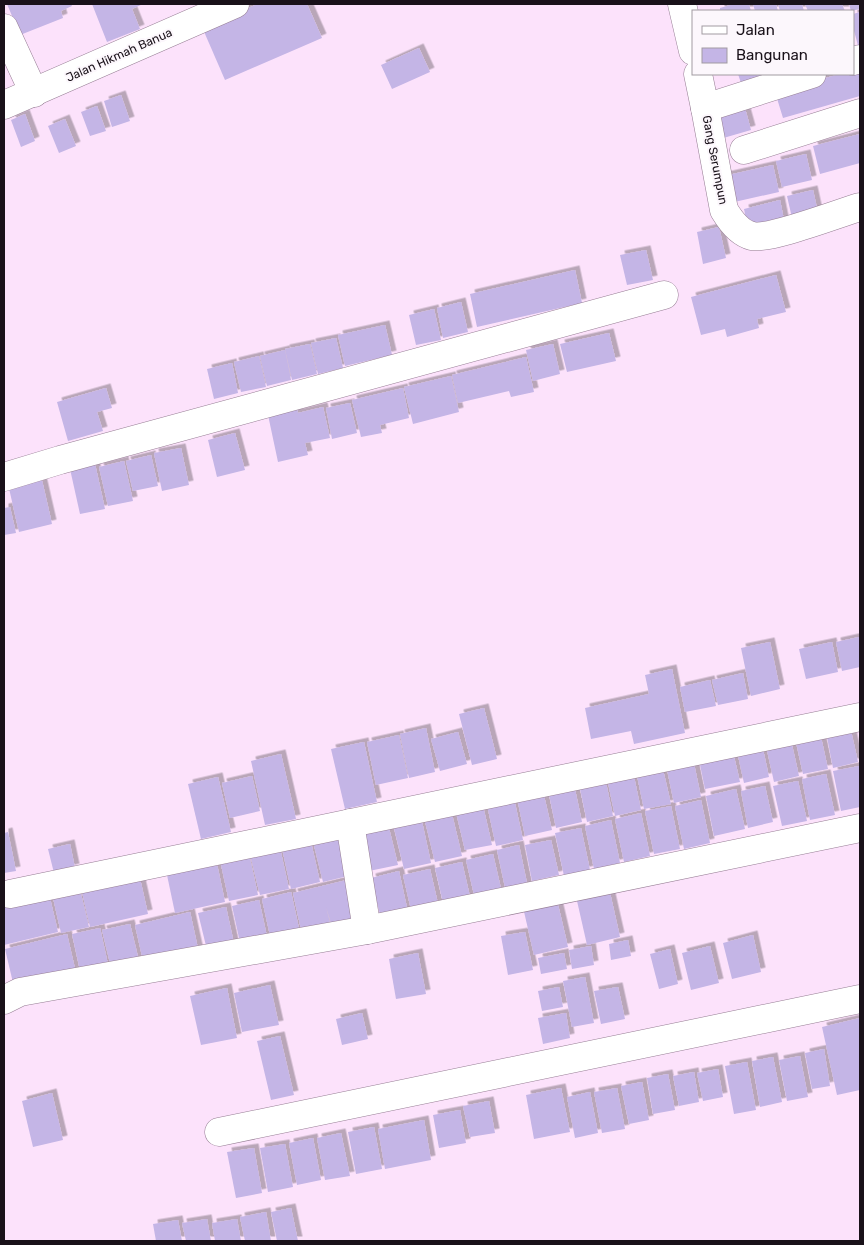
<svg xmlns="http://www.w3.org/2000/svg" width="864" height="1245" font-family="Rubik,sans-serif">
<defs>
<filter id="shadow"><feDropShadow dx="4.5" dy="-4.5" stdDeviation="0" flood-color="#0004"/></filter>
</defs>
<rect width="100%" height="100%" fill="#fce2fb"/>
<!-- building -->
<g fill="#c4b5e6" filter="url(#shadow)">
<path d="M7,4H71L72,6L61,11L63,18L20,35Z"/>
<path d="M92,4H143L132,9L140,29L107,42Z"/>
<path d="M258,4H307L322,38L225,80L202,27Z"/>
<path d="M734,4H749L751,11H720V8Z"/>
<path d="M753,4H776L778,11H755Z"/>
<path d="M778,4H802L804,11H780Z"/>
<path d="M805,4H842L845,11H808Z"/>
<path d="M849,4H860V9L851,11Z"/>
<path d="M860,12V53L853,27V14Z"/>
<path d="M419,48L430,72L392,89L381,65Z"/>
<path d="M860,68V96L783,118L775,92L840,74H853Z"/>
<path d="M738,74H779L743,89Z"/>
<path d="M121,95L130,121L112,127L104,101Z"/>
<path d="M743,101L751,130L720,139L712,110Z"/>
<path d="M97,106L106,131L90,136L81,112Z"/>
<path d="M25,114L35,141L21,147L11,120Z"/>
<path d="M65,119L76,146L59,153L48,126Z"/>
<path d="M860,134V163L820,174L813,146Z"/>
<path d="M806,154L812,180L782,187L776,161Z"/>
<path d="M773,165L779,192L730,203L724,176Z"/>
<path d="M813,190L818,213L792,218L787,196Z"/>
<path d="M780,200L785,225L749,233L744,209Z"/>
<path d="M719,227L726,258L703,264L697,232Z"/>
<path d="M646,250L653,280L627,285L620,255Z"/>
<path d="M575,270L582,303L477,327L470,294Z"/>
<path d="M776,275L786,312L757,319L759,328L727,337L725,329L701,335L691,297Z"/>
<path d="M461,302L468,332L443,338L437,308Z"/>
<path d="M434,309L441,340L416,345L409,315Z"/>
<path d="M385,325L392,355L345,366L338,335Z"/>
<path d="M609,333L616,361L567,372L560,344Z"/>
<path d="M336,338L343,368L318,374L311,343Z"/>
<path d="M310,344L317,374L292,380L285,349Z"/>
<path d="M553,344L560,374L533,381L526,350Z"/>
<path d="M285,350L291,380L267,386L260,356Z"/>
<path d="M259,356L266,387L241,392L234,362Z"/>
<path d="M526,357L534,392L511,397L509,391L458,403L452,375Z"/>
<path d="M232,363L238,393L214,399L207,369Z"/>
<path d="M451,376L459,412L413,424L404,387Z"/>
<path d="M106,388L112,408L97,412L103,431L68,441L57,402Z"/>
<path d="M403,388L409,418L380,425L382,433L361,437L352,400Z"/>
<path d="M350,403L357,433L332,439L326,408Z"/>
<path d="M323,407L330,438L305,443L308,455L278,462L268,415L297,408L298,413Z"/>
<path d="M235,433L245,470L217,477L208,440Z"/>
<path d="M181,448L189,485L162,491L154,453Z"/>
<path d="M151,455L158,486L133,491L126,461Z"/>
<path d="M124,461L133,501L108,506L99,467Z"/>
<path d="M95,464L105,509L80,514L70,469Z"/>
<path d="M41,476L52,524L19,532L8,484Z"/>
<path d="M10,507L16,533L4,535V508Z"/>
<path d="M859,637L860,667L842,671L836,642Z"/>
<path d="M770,642L780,689L751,696L741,648Z"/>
<path d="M832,642L838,672L806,679L799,649Z"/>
<path d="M672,669L685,733L634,744L631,731L591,739L585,708L649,694L645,675Z"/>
<path d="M743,673L748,699L718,705L712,680Z"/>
<path d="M710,680L716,706L685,712L680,687Z"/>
<path d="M484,708L497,759L472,765L459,714Z"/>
<path d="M849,722L858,762L833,768L825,727Z"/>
<path d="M426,728L435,772L409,778L400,734Z"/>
<path d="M819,728L828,769L803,774L794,733Z"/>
<path d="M458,732L467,764L440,771L431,739Z"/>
<path d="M399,735L408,778L376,785L367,742Z"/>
<path d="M790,736L799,776L774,782L765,741Z"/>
<path d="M761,740L769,777L744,783L736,746Z"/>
<path d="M364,742L377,802L345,809L331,749Z"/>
<path d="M732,748L740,782L705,789L698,755Z"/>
<path d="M281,754L296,819L265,825L251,761Z"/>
<path d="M692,754L701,797L674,803L665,760Z"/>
<path d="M661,761L671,804L644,809L635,766Z"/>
<path d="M859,766L860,807L841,811L833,771Z"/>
<path d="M632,767L641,810L615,816L606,773Z"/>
<path d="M604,773L613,816L587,822L578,779Z"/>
<path d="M826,774L835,815L810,820L802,779Z"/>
<path d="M252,776L260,811L230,818L222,783Z"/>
<path d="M218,777L231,832L201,839L188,784Z"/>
<path d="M573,780L582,822L556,828L547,785Z"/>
<path d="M798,781L807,821L782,826L773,786Z"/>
<path d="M765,786L773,822L748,828L741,791Z"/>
<path d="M542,787L552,830L525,836L516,793Z"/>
<path d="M736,789L745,829L714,836L706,796Z"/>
<path d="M513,794L523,840L496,846L486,800Z"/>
<path d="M701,800L710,843L684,849L675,806Z"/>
<path d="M483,806L492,845L465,850L456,812Z"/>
<path d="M671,806L680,849L654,854L645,811Z"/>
<path d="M451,810L462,856L435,862L424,817Z"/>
<path d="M641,813L650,856L624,862L615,819Z"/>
<path d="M421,817L431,863L404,869L393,824Z"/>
<path d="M611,820L620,863L594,869L585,826Z"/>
<path d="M388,824L398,865L369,871L359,830Z"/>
<path d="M581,828L590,870L564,876L555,833Z"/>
<path d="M8,832L16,871L4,873V833Z"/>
<path d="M343,835L352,875L323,882L313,841Z"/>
<path d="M551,840L559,875L532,881L525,845Z"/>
<path d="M311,842L320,882L291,889L282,848Z"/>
<path d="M70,844L75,868L54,873L48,849Z"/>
<path d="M519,845L528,888L506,892L497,850Z"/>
<path d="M280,848L289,889L260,895L250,854Z"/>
<path d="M249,854L258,895L229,901L220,860Z"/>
<path d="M493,854L502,893L475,899L466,860Z"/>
<path d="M462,862L471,901L444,907L435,868Z"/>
<path d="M217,864L225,902L175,913L167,875Z"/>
<path d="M430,869L439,908L412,914L403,875Z"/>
<path d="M399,871L409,917L382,923L371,878Z"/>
<path d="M139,874L148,914L90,927L81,887Z"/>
<path d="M351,879L361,920L332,926L326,907L331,927L302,934L293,893Z"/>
<path d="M608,884L620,937L587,945L575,892Z"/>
<path d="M79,886L89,927L61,933L52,893Z"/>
<path d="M291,892L300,933L271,940L262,899Z"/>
<path d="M49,894L58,932L4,945V904Z"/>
<path d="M556,896L568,947L534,955L522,903Z"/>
<path d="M259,900L268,941L241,947L232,906Z"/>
<path d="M226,907L235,948L208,954L198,913Z"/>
<path d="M190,912L199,953L144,965L135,925Z"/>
<path d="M130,924L140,965L112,971L102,930Z"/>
<path d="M100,928L109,969L81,975L72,934Z"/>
<path d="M525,932L533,970L508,975L501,936Z"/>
<path d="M67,934L76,973L14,987L5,949Z"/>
<path d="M753,935L761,972L732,979L723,943Z"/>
<path d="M628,940L631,956L611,960L609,944Z"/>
<path d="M591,946L594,965L572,969L569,950Z"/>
<path d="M710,946L719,983L691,990L682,953Z"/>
<path d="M670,949L678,984L659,989L650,954Z"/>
<path d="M418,953L426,994L396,999L389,959Z"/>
<path d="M564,953L567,969L541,974L538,958Z"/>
<path d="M585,977L594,1023L572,1027L563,981Z"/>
<path d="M270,985L279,1025L242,1032L234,993Z"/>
<path d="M559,987L563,1007L542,1011L538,991Z"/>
<path d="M618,987L625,1019L601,1024L594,991Z"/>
<path d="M227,988L237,1038L201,1045L190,996Z"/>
<path d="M362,1013L368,1039L342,1045L336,1019Z"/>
<path d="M566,1013L570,1038L543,1044L538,1018Z"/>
<path d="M860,1018V1090L837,1095L822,1027Z"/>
<path d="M280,1036L294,1095L271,1100L257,1041Z"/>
<path d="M824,1049L830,1086L812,1089L805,1053Z"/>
<path d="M800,1056L808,1097L787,1101L779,1060Z"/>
<path d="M773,1057L782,1102L760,1107L752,1061Z"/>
<path d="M747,1062L756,1110L734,1114L725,1066Z"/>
<path d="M718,1069L723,1097L703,1101L697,1073Z"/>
<path d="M694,1072L699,1102L679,1106L673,1076Z"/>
<path d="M668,1074L675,1110L653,1114L647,1078Z"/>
<path d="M642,1082L649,1120L629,1124L621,1086Z"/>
<path d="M561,1088L570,1132L534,1139L526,1095Z"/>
<path d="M617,1088L625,1129L602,1133L594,1092Z"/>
<path d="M590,1092L598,1133L575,1138L567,1097Z"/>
<path d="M52,1093L63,1140L33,1147L22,1101Z"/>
<path d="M489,1101L495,1133L470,1137L463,1106Z"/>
<path d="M460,1110L466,1143L439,1148L433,1115Z"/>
<path d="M424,1120L431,1160L385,1169L378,1129Z"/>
<path d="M374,1127L382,1169L356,1174L348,1132Z"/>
<path d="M341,1133L350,1176L325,1180L317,1138Z"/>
<path d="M313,1138L321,1180L297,1185L289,1143Z"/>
<path d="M285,1144L293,1187L268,1192L260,1148Z"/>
<path d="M254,1148L262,1193L236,1198L227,1152Z"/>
<path d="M291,1208L298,1241H277L271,1212Z"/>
<path d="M266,1212L271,1241H245L240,1217Z"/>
<path d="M207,1219L211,1241H186L182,1223Z"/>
<path d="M237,1219L241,1241H215L212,1223Z"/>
<path d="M178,1220L182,1241H156L153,1224Z"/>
</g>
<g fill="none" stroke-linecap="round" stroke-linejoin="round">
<defs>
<g id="minor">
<path d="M682,4L693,51"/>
<path d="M4,28L34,93"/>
<path d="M853,61L860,59"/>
<path d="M698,74L705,108L812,74"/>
<path d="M4,105L235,4"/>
<path d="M705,108L724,210C730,220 739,233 752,236C770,240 839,213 860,207"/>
<path d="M744,150L860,113"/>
<path d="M4,477L60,460L664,295"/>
<path d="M350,823L367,930"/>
<path d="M10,894L860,717"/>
<path d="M4,1000L20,992L367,930L860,828"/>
<path d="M219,1132L860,999"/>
</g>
</defs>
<!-- minor casing -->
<use href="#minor" stroke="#967e94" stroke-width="29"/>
<!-- minor -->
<use href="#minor" stroke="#fff" stroke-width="28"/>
</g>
<g text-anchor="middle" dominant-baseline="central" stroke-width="4" stroke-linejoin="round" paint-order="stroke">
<!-- street labels -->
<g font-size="12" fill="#191119" stroke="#fcf7fc">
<text transform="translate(119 55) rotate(-24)">Jalan Hikmah Banua</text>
<text transform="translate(715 160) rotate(79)">Gang Serumpun</text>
</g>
</g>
<!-- border -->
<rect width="864" height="1245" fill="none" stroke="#191119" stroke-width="10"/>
<!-- legend -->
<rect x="692" y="10" width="162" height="65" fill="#fcf7fc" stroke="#a19ba1"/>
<rect x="702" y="26" width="25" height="8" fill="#ffffff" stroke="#a19ba1"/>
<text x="736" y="35" font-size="15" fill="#191119">Jalan</text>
<rect x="702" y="48" width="25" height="15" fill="#c4b5e6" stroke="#a19ba1"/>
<text x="736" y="60" font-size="15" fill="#191119">Bangunan</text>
</svg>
